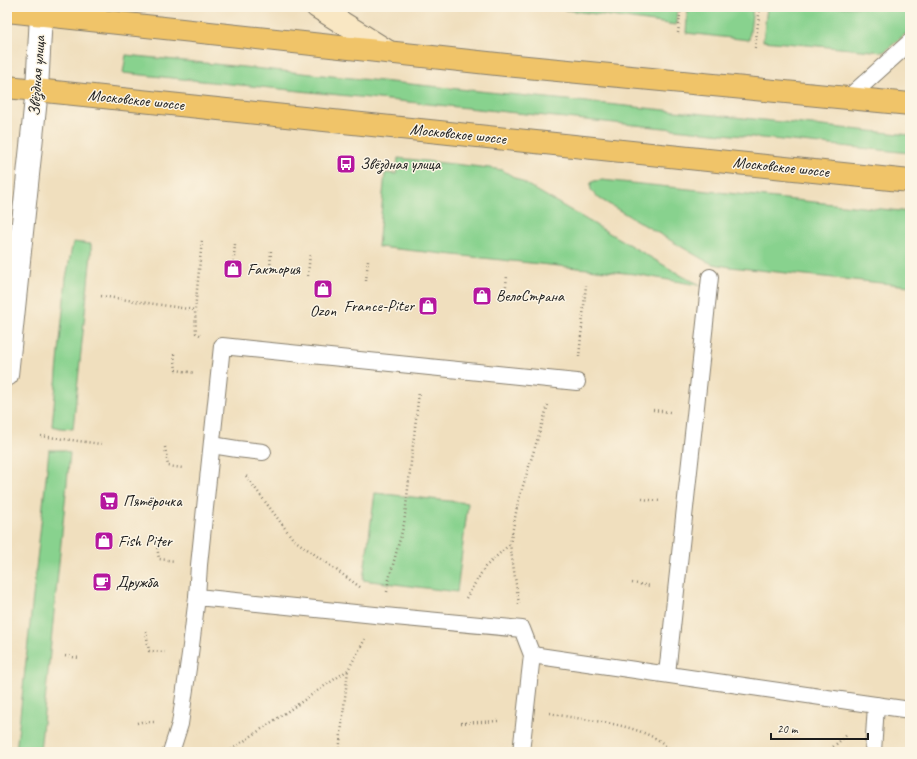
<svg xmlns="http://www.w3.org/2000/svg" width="917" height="759" font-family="Caveat,sans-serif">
<rect width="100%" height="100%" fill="#fcf5e5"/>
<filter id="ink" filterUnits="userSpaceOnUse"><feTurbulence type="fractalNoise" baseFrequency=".025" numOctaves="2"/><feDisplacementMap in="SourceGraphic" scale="8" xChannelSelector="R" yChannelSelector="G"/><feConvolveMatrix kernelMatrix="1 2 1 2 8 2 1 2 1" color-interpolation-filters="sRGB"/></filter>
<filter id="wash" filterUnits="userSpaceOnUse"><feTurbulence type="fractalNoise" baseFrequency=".012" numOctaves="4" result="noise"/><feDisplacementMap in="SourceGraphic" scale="16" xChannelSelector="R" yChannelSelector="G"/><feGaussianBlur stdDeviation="0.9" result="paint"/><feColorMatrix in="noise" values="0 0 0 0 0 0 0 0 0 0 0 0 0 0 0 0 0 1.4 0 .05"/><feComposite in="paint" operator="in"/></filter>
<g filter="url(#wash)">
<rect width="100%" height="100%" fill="#f0dfbe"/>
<!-- green -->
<g fill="#88d28e" stroke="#527755">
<path d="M545,7H677L676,25Z"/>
<path d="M688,7H753L749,40L686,33Z"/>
<path d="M767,7H893L910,9V30L884,52L763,41Z"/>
<path d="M126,55L910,135V153L123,73Z"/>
<path d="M398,158L490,168L502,170L684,277L703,286L635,274L378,247L385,173L396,174Z"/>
<path d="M602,180L910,212V286L730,267L713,264L704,260L600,199C594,194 589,191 591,183L594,181Z"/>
<path d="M73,242L91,244V254L73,429L60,428L52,426L66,278Z"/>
<path d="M49,450H63L70,453L40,752H16Z"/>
<path d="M375,493L468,503L457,592L363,580Z"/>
</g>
</g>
<g filter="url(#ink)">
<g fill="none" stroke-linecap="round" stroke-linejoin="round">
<defs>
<g id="service">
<path d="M848,98L910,42"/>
<path d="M212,445L237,449L263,452"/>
<path d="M197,597L199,565L222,346L577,382"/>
<path d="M532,655L910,710"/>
<path d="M667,674L710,277"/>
<path d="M171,752L180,724L190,654L197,597L395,617L522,629L532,655L521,752"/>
<path d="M873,752L876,705"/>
</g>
<path id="minor" d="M37,89L41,15"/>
<path id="tertiary" d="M7,375L37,89"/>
<path id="secondary" d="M317,7L389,52"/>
<g id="primary">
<path d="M7,11L506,65L910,104"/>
<path d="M7,87L910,181"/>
</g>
</defs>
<!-- service casing -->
<use href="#service" stroke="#867e6d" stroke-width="18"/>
<!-- minor casing -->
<use href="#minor" stroke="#867e6d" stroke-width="24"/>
<!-- tertiary casing -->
<use href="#tertiary" stroke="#867e6d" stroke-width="24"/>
<!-- secondary casing -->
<use href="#secondary" stroke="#867e6d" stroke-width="24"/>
<!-- primary casing -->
<use href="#primary" stroke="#867e6d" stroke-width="24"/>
<!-- path -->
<g stroke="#867e6d" stroke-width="2.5" stroke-dasharray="1 3" stroke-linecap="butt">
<path d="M678,33L681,7"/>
<path d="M755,48L760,7"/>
<path d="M233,269L235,244"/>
<path d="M270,272L271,249"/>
<path d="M308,276L310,253"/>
<path d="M366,281L368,260"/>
<path d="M505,294L507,276"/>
<path d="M101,296L195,310"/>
<path d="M200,335L196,333L195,310L202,240"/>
<path d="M174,354L176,370L195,373"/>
<path d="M579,357L586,285"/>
<path d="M653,410L670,412"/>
<path d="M41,436L101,444"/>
<path d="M165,447L168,466L183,468"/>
<path d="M246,476L293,539L360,587"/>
<path d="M642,499L660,501"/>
<path d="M156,540L159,559L175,561"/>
<path d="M632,583L651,586"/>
<path d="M387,592L388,583L404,524L419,392"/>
<path d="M466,598L485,567L510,544"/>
<path d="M519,604L510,544L518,502L548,405"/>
<path d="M146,631L149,651L165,652"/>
<path d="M65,656L79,658"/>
<path d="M550,713C583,721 621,721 653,737C660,740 666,746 672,752"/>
<path d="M137,723L141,722H154"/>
<path d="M461,723L499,721"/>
<path d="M228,752L348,670L365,639"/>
<path d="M339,752L348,670"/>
<path d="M827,752L848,734"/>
</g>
<!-- service -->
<use href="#service" stroke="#fff" stroke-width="16"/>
<!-- minor -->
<use href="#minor" stroke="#fff" stroke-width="22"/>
<!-- tertiary -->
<use href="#tertiary" stroke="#fff" stroke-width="22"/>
<!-- secondary -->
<use href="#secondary" stroke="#f9e7c3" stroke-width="22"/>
<!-- primary -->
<use href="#primary" stroke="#f0c469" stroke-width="22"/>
</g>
</g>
<!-- icons -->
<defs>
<symbol id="bus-square" viewBox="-11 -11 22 22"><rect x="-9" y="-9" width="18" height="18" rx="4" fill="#b5179e" stroke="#fcf5e5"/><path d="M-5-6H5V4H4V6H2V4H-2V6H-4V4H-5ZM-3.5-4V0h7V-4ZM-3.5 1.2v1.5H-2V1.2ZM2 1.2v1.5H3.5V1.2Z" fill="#fff"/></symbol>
<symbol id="shop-square" viewBox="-11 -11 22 22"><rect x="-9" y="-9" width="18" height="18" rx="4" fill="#b5179e" stroke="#fcf5e5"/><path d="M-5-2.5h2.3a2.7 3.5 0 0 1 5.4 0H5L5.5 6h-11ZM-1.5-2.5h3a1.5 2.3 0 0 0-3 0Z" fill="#fff"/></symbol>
<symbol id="supermarket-square" viewBox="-11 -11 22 22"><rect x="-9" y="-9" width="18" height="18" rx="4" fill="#b5179e" stroke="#fcf5e5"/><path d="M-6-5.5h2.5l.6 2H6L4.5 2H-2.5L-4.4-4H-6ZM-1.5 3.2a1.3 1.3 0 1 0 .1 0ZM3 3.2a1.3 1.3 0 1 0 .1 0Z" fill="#fff"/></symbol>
<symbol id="cafe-square" viewBox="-11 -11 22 22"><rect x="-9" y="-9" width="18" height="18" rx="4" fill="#b5179e" stroke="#fcf5e5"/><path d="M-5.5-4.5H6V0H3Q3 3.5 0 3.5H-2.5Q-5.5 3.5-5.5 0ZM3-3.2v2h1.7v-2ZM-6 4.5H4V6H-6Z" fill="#fff"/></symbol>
</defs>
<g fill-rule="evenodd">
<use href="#bus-square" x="335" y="153" width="22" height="22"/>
<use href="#shop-square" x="222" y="258" width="22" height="22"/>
<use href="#shop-square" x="312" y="278" width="22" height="22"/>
<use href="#shop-square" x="471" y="285" width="22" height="22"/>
<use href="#shop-square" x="417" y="295" width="22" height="22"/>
<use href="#supermarket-square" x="98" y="490" width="22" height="22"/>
<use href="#shop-square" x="93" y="530" width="22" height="22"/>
<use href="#cafe-square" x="91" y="571" width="22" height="22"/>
</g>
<g text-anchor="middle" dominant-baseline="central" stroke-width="3" stroke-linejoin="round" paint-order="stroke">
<!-- street labels -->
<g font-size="16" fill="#1c1c1c" stroke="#fcf5e5">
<text transform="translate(37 76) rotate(-86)">Звёздная улица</text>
<text transform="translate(136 100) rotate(6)">Московское шоссе</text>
<text transform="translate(458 134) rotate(6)">Московское шоссе</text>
<text transform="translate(781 167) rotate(6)">Московское шоссе</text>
</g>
<!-- poi labels -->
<g font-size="16" fill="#1c1c1c" stroke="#fcf5e5" text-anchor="start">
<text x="360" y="164">Звёздная улица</text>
<text x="247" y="269">Fактория</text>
<text x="496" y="296">ВелоСтрана</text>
<text x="414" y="306" text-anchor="end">France-Piter</text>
<text x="323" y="311" text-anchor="middle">Ozon</text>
<text x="123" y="501">Пятёрочка</text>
<text x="118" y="541">Fish Piter</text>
<text x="116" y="582">Дружба</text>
</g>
</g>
<!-- margin -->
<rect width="917" height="759" fill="none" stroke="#fcf5e5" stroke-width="24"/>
<!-- scale -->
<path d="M771 733v6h97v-6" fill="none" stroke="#1c1c1c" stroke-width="2"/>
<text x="777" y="733" font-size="12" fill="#1c1c1c" stroke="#fcf5e5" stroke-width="3" paint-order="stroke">20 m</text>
</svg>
